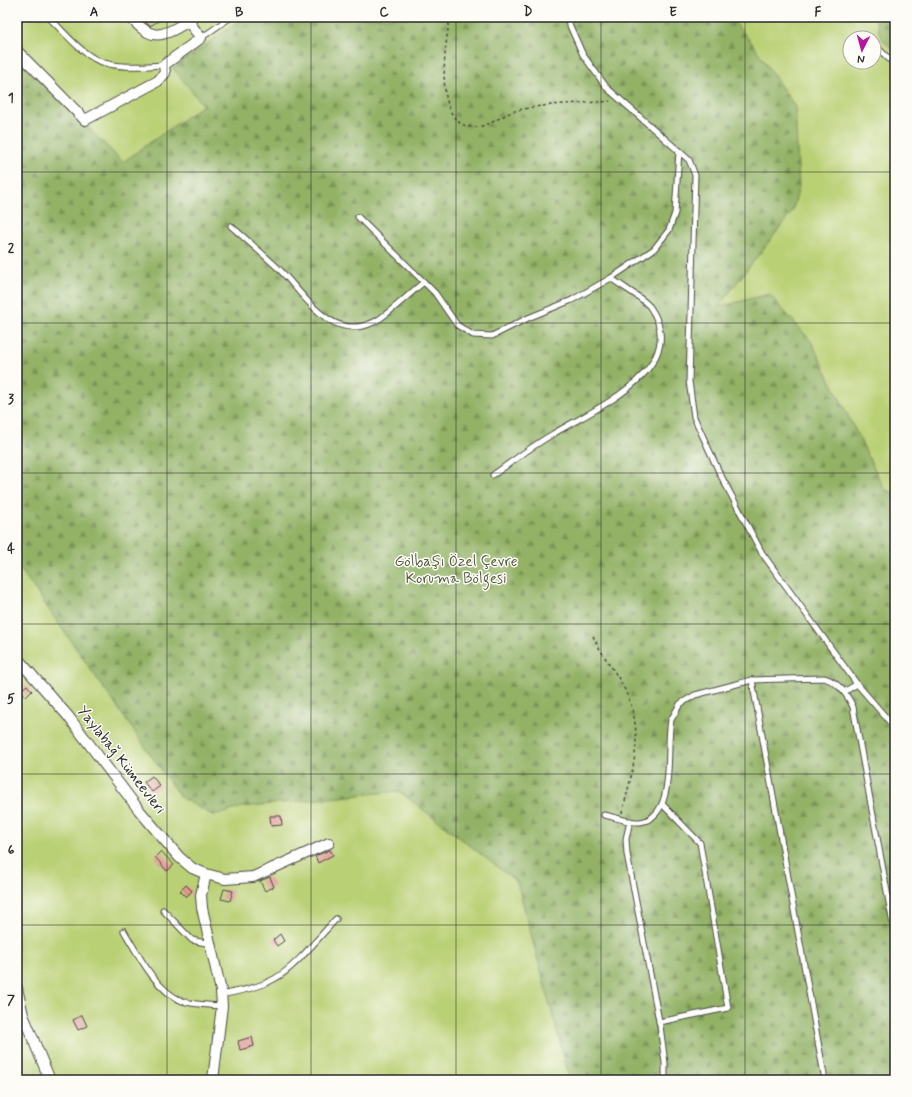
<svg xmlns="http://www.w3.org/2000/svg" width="912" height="1097" font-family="Mynerve,sans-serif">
<defs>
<pattern id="forest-firs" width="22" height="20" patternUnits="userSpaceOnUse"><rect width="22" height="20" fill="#93b266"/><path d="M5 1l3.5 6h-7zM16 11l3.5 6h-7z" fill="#789154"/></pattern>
<pattern id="building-back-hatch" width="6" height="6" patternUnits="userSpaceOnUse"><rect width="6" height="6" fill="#e39991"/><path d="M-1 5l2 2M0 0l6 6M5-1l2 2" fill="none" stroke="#b87d77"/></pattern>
</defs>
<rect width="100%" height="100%" fill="#fdfcf7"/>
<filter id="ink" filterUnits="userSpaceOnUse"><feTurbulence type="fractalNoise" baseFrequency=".025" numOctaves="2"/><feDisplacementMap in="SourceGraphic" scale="8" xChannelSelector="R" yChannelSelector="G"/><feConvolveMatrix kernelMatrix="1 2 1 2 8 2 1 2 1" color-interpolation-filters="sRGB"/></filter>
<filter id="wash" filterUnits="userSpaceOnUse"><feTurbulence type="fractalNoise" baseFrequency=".012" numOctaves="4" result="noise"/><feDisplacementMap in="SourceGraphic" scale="16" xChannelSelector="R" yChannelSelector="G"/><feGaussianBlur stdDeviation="0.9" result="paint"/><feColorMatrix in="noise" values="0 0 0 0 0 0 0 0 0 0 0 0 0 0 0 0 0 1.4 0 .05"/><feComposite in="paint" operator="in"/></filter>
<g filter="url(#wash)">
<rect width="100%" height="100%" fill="#f8ecda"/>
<!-- green -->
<path fill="#bad075" stroke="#727e50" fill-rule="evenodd" d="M17,17H895V1080H17ZM850,38H874V62H850Z"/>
<!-- forest -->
<g fill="url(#forest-firs)" stroke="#5f6e48">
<path d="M245,17H730L752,43L795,107L799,187L792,212L718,307L769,294L811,341L885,490L895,493V1080H570L517,882L399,791L243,807L214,816L180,797L17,564V59L123,162L203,105L173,68Z"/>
<path d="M875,17H895V52L881,38Z"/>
</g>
<g id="blocks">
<!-- building -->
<g fill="url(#building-back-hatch)">
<path d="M139,17H165L150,26Z"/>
<path d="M27,685L32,691L26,697L21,690Z"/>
<path d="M152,776L160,786L152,792L144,782Z"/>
<path d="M270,816H281L282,825L271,826Z"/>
<path d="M330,850L333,855L318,863L315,856Z"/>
<path d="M161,851L174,865L167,871L155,857Z"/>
<path d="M270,877L274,887L265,891L260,881Z"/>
<path d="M186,885L192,891L186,897L180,891Z"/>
<path d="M224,889L233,891L230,901L221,899Z"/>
<path d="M280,934L284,941L277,946L273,940Z"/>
<path d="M82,1015L87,1026L78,1030L73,1020Z"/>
<path d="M252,1037L254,1046L240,1050L238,1041Z"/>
</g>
</g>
</g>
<g filter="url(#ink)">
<use href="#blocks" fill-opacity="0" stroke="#4a4845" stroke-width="1"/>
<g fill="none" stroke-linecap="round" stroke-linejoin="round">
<defs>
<g id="lane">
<path d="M48,17C64,31 79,52 99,61C119,69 144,66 164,65"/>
<path d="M566,17L583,55L607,88L689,160L695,175L689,381L694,417L720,474L762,553L857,684L895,728"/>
<path d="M201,38L231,17"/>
<path d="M881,51L895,65"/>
<path d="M358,217L435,293L457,325L473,335L492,336L528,318L572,300L611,278L654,249L669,230L675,213L679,151"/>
<path d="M231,226C247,240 263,254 279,269C304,294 331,343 374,322C387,316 411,292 424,282"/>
<path d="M493,475C513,461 532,446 553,434C592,410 693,369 650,307C642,297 622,287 611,278"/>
<path d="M752,680L825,1080"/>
<path d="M844,692L857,684"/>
<path d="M604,815C615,817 629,823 640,822C678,817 665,747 671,720L680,704L695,695L752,680L824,678C839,682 847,694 853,707L895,935"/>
<path d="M630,821L626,839L627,854L660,1026L665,1063V1080"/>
<path d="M163,910L192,940L210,944"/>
<path d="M124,931C137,953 156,991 182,1001C194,1005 209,1005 222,1006"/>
<path d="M221,995C239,991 258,988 274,979C295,968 320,936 336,919"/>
<path d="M659,1022L728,1008L700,843L663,805"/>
</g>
<g id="street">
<path d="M130,17C136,23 144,32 153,34C165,37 184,24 193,17"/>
<path d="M17,51L85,120L158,81L165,73L164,65L201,38L188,21"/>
<path d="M17,658L68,716L139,810L179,857L192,868L206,874L225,879L253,877L329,843"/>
<path d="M206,874L201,895L202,908L221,991L222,1006L213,1080"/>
<path d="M17,988L23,1015L50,1080"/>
</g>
</defs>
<!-- lane casing -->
<use href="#lane" stroke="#4a4845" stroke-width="7"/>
<!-- street casing -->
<use href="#street" stroke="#4a4845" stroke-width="12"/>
<!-- path -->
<g stroke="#4a4845" stroke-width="1.5" stroke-dasharray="3 3" stroke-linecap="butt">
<path d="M450,17C446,42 431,127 474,127C491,127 503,113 519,110C548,103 581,104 610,101"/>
<path d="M593,636C602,656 615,670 624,688C646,732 633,769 622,813"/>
</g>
<!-- lane -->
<use href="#lane" stroke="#fff" stroke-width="5"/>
<!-- street -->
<use href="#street" stroke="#fff" stroke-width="10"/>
</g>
</g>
<!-- grid -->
<path fill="none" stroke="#2b2b2b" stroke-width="1" stroke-opacity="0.55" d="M167,17V1080M311,17V1080M456,17V1080M601,17V1080M745,17V1080M17,172H895M17,323H895M17,473H895M17,624H895M17,774H895M17,925H895"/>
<g text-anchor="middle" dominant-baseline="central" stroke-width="3" stroke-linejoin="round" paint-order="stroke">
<!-- park labels -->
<g font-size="15" fill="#565d41" stroke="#fdfcf7">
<text x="456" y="562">Gölbaşı Özel Çevre<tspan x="456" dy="17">Koruma Bölgesi</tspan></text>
</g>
<!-- street labels -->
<g font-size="15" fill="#2b2b2b" stroke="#fdfcf7">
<text transform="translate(121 760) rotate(52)">Yaylabağ Kümeevleri</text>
</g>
</g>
<!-- margin -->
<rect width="912" height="1097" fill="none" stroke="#fdfcf7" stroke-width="44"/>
<!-- north arrow -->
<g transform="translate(862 50) rotate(186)"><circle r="19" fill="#fdfcf7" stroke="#a9a8a5"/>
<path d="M0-3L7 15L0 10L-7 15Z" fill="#b5179e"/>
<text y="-6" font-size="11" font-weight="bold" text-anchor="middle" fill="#2b2b2b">N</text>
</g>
<rect x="22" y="22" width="868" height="1053" fill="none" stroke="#2b2b2b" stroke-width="1.5"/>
<g font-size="13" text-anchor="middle" font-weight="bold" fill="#2b2b2b">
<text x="94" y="16">A</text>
<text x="239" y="16">B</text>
<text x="384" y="16">C</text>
<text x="528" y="16">D</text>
<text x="673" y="16">E</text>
<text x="818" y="16">F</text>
<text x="11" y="102">1</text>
<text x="11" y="252">2</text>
<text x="11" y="403">3</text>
<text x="11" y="553">4</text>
<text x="11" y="703">5</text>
<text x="11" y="854">6</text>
<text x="11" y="1004">7</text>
</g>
</svg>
